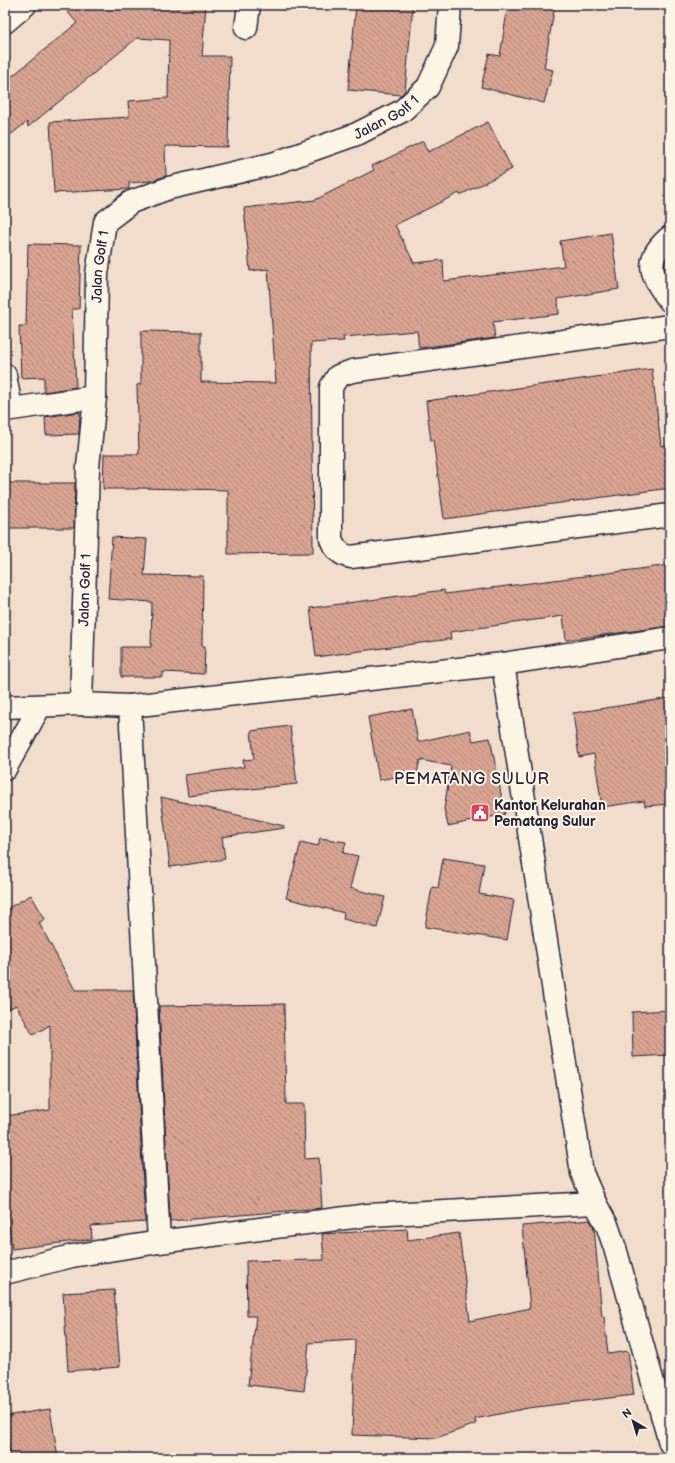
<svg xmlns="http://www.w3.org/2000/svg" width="675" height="1463" font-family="'Balsamiq Sans',sans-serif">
<defs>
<pattern id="building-back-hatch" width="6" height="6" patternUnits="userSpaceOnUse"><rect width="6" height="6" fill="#daa492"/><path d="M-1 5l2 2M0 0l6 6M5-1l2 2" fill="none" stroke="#b08578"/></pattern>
</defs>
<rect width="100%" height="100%" fill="#f2ddcc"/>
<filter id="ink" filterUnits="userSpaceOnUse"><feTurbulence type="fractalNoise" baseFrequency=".025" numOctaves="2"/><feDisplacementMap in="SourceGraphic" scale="8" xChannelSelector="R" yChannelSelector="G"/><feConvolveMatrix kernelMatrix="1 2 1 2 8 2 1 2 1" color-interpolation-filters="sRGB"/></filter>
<g filter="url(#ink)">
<!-- building -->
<g fill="url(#building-back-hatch)" stroke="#22223b">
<path d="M62,5H206L202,56H230L228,147L165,146L166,176L151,181L129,183V189L54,193L50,122L129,117L128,101L168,98L169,40L137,38L28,127L27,122L5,139V82L77,23Z"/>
<path d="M356,5H413L405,91L401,95L348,90Z"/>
<path d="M508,5H555L544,68L553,70L544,103L481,87L489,54L500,56Z"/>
<path d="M488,122L512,169L460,195L459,193L395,225L414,263L443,260L444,281L564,266L560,241L611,233L619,289L558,299L559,314L493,322L495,338L419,348L417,331L343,337L344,341L311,343L313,553L228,554V490L138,488V489H103L104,454H139L137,385L141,384V331L201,332V382L276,383L268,269L250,271L244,208L315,200L374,170L372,166L423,141L428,152Z"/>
<path d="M28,244L81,245L79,309H72L76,387L44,392V377L21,378L19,326H26Z"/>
<path d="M652,369L661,446L670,445V488L444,519L433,440L431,441L426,401Z"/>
<path d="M80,412L79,434L46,435L45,417Z"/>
<path d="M5,483H75L74,528H5Z"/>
<path d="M112,537L147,539L144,575L203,576L202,646H205L204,674L163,672V677H121V647H151L152,602L108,599Z"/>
<path d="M670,565V626L566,640L563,616L450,632L451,639L316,657L310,608L444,590L445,594Z"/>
<path d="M670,698V804L645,806L644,801L602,807L594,754L579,757L573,713Z"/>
<path d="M412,709L418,742L470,730L473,741L490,738L505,814L448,826L444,809L451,766L420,760L417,773L379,780L368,717Z"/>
<path d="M290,726L297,784L188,796L185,775L244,767L243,760L254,759L251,731Z"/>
<path d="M161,797L284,826V828L222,837L225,859L170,867Z"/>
<path d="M320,838L346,842L343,853L358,856L350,888L385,897L377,928L343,919L344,913L286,898L301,842L318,846Z"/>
<path d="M443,858L484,864L479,894L514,900L507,940L425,927L432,887L438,888Z"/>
<path d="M31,895L45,919L39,923L75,990H133L145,1222L91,1226L92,1239L12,1249L6,1197H9L5,1168V1116L50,1110V1025L33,1035L16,1005L5,1011V910Z"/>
<path d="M284,1004L286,1104H304L305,1159L319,1158L322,1208L170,1221L159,1006Z"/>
<path d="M670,1010V1055L633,1057L632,1012Z"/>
<path d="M590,1220L594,1228L602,1317L604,1316L608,1354L628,1351L634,1395L528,1408L475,1419L476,1424L436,1438L352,1435L355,1340L309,1343L304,1391L248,1385L256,1316H247L246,1261L324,1260L322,1234L407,1229L408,1240L459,1233L470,1321L530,1308L522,1226Z"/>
<path d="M114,1290L120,1367L68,1371L63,1293Z"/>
<path d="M50,1409L58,1458H10L5,1416Z"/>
</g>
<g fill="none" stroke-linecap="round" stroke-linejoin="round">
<defs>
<g id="minor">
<path d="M5,22L25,5"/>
<path d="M246,28L249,5"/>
<path d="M670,237C642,260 651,276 670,301"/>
<path d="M670,326L352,371L338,376L331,387V539C335,549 340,555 351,557L670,515"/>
<path d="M5,375L11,408"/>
<path d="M5,410L95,397"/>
<path d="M503,664L582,1173L595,1203"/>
<path id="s1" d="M81,704L88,467L95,397L97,274L105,222L131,202L169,188L272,164L357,134L402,111L428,87L447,46L450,5"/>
<path d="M130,706L159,1242"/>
<path d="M5,707L81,704L130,706L503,664L670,638"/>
<path d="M5,769L40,706"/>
<path d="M5,1273L72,1256L159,1242L369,1215L595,1203L607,1225L615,1248L670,1443"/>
</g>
</defs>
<!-- minor casing -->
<use href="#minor" stroke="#22223b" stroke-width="25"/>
<!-- minor -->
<use href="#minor" stroke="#fcf5e5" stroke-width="22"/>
</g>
</g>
<!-- icons -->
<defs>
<symbol id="civic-square" viewBox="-11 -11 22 22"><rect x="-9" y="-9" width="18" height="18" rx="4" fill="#d1495b" stroke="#fcf5e5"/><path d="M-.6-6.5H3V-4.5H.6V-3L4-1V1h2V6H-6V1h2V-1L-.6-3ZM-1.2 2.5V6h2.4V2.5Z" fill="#fff"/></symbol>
</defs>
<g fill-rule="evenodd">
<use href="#civic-square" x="469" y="802" width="22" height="22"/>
</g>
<g text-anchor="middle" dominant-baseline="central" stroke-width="4" stroke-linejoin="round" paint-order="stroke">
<!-- street labels -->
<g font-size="14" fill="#22223b" stroke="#fcf5e5">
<text stroke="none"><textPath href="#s1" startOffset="786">Jalan Golf 1</textPath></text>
<text stroke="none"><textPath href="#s1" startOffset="438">Jalan Golf 1</textPath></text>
<text stroke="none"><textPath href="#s1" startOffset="114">Jalan Golf 1</textPath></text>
</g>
<!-- poi labels -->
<g font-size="14" font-weight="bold" fill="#22223b" stroke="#fcf5e5" text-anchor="start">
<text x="494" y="805">Kantor Kelurahan<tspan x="494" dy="16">Pematang Sulur</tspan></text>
</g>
<!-- quarter labels -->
<g font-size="16" letter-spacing="1" fill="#22223b" stroke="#fcf5e5">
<text x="472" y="779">PEMATANG SULUR</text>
</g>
</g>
<!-- margin -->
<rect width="675" height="1463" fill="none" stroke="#fcf5e5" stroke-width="20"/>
<rect x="10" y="10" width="655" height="1443" fill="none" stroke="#22223b" stroke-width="1.5" filter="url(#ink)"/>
<!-- north arrow -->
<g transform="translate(633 1421) rotate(322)" stroke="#fcf5e5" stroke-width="3" paint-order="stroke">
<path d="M0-3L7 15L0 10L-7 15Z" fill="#22223b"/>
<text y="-6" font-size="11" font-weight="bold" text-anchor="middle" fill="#22223b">N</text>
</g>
</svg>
